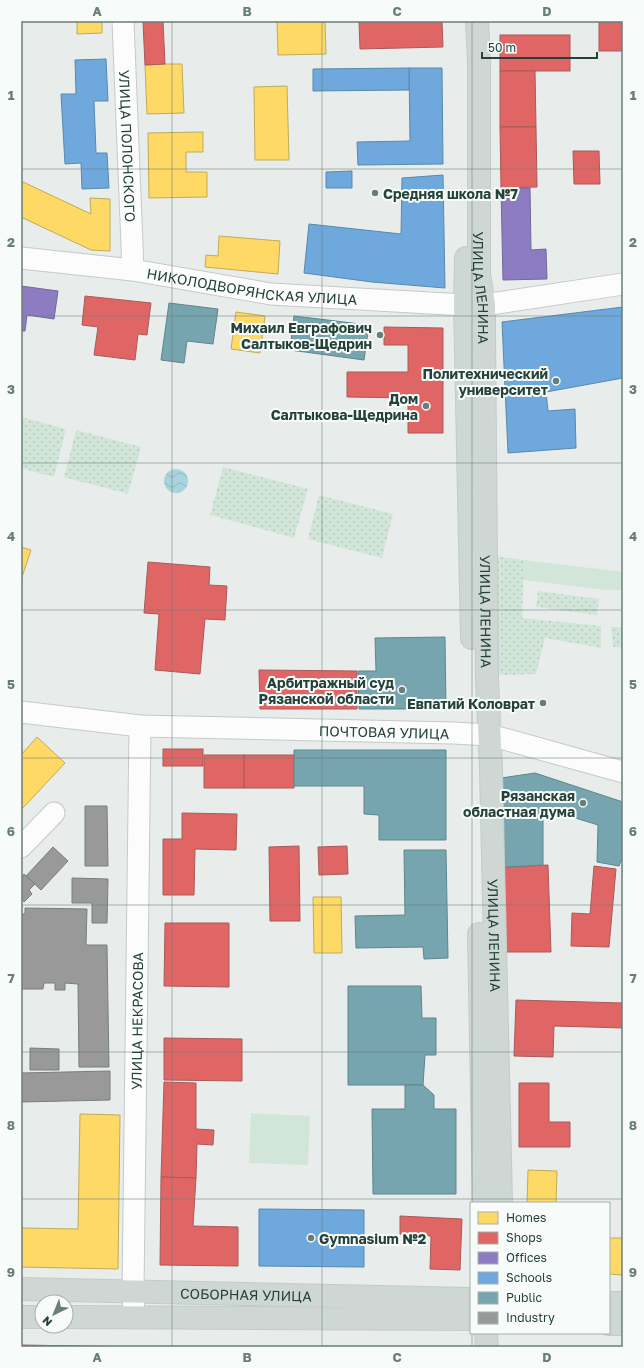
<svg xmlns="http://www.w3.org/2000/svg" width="644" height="1368" font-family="'Golos Text',sans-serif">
<defs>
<pattern id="grass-dots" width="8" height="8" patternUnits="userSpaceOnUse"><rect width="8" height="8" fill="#d1e6d8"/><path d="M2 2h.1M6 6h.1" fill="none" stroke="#b3c6ba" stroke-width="1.8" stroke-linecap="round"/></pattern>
<pattern id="water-waves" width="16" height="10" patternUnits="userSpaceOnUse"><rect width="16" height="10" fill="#a9d4db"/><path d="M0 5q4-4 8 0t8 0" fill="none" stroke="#91b7bd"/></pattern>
</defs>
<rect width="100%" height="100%" fill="#e8edeb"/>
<!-- grass -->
<g fill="url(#grass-dots)">
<path d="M21,417L66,429L54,477L21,468Z"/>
<path d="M76,430L141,447L128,494L64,477Z"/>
<path d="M223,467L308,489L294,538L210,515Z"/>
<path d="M319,495L393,514L382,558L308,539Z"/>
<path d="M492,556L524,560L522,618L601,626V648L545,638L536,674L508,675L492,674Z"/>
<path d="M538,591L599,599L597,615L536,607Z"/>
<path d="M611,627H623V648L613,647Z"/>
</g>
<!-- park -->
<g fill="#d1e6d8">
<path d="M524,560L623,572V590H607L523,580Z"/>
<path d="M251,1113L310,1116L308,1165L249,1163Z"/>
</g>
<!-- water -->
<circle fill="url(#water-waves)" cx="176" cy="481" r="12"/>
<!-- homes -->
<g fill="#ffd966" stroke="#bdac59">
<path d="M77,21H102V33L77,34Z"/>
<path d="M277,21H325L326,54L278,55Z"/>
<path d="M165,64H182L184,113L147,114L145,65Z"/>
<path d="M287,86L289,160H255L254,87Z"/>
<path d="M203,132V152H186V172H207V197L149,198L148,133Z"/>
<path d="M21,181L91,214L90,198L110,199V251L91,250L21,217Z"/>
<path d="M219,236L280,241L278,274L205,267L206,255L218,256Z"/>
<path d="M236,312L265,316L260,353L231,349Z"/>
<path d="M21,547L31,550L21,580Z"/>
<path d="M37,737L65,763L21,810V755Z"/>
<path d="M313,897H341L342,953H314Z"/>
<path d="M80,1114L120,1115L118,1269L21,1267V1228L78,1229Z"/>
<path d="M528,1170L557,1171L556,1203H527Z"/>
<path d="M609,1238H623V1275L609,1274Z"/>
</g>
<!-- shops -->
<g fill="#e06666" stroke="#a85b59">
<path d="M163,21L165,64L145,65L143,22Z"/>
<path d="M359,21H442L443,47L360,49Z"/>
<rect x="599" y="21" width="24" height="30"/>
<rect x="500" y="35" width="70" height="36"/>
<path d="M500,71H535L536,127H500Z"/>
<path d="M500,127H536L537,187L501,188Z"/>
<path d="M573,151H599L600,184H574Z"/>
<path d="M85,296L151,303L147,335L138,334L135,360L94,355L98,327L82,325Z"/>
<path d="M384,327L443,328V433H408V398L347,397V372H408V345H384Z"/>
<path d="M148,562L210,567L209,585L227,586L225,620L205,619L200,674L155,670L159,614L144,613Z"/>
<path d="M259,670L357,671V709H260Z"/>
<rect x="163" y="749" width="40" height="17"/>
<rect x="204" y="755" width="40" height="33"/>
<rect x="244" y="755" width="50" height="33"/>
<path d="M182,813L237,814L236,850L195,849L194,895H163V839H182Z"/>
<path d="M299,846L300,921H270L269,847Z"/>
<path d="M347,846L348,874L319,875L318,847Z"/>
<path d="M548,865L551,952H505V867Z"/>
<path d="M594,866L616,869L609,947L571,946L572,913L590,914Z"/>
<path d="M165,923H229V987L164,986Z"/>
<path d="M516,1000L623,1003V1028L554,1026L553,1057L514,1056Z"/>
<path d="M164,1038L242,1039V1081L164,1080Z"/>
<path d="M164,1082L196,1083V1129L214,1130L213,1145L197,1144L196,1178L161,1177Z"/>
<path d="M519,1083H549V1122H570V1147H519Z"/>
<path d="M161,1177L196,1178L193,1226L238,1227V1266L160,1265Z"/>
<path d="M400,1216L462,1219L460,1270L430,1269L431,1236L400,1234Z"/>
<path d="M21,1345L141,1347H21Z"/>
</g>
<!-- offices -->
<g fill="#8e7cc3" stroke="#6e6b9a">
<path d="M501,188H530L531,250L546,249L547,279L503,280Z"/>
<path d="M21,286L58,291L54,319L27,315L25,331H21Z"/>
</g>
<!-- schools -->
<g fill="#6fa8dc" stroke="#5889ab">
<path d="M106,59L108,101H94L96,153H107L109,188L82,189L81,163L65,164L61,94H76L75,60Z"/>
<path d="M409,68H442L443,164L358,165L357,142L410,141Z"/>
<path d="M409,68V90L313,91V69Z"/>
<path d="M352,171V188H326V172Z"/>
<path d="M443,175L445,288L372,282L304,273L309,224L401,234L402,178Z"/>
<path d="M623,307V378L546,392L548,411L575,409L576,448L508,453L502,322Z"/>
<path d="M259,1209L364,1210V1267L259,1266Z"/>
</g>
<!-- public -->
<g fill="#76a5af" stroke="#5d878c">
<path d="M169,303L218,309L213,344L187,341L184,363L161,360Z"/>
<path d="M294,316L369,325L364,360L290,350Z"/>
<path d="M445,637L446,709H359L358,671H376L375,638Z"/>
<path d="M294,750H446V840H379V815L364,814V786H294Z"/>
<path d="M535,773L623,802V855L619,866L597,862L598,825L543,808V865L505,867L501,778Z"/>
<path d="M404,850H446L448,958L424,959L423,947L356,948L355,916L405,915Z"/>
<path d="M348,986H421L422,1018H436V1055H425L423,1085H348Z"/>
<path d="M405,1085H423L434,1095V1109H456V1194H373L372,1109H405Z"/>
</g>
<!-- industry -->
<g fill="#999" stroke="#767f7c">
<path d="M85,806H107L108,866H85Z"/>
<path d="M53,847L68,861L41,890L26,876Z"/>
<path d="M24,874L35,884L29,890L32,894L24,902L21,899V878Z"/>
<path d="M72,878L108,879L107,923H92V903H72Z"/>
<path d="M25,908L87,909L86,945H107L109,1067H79L78,984L65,983V990H55V983H44L43,989H21V914H25Z"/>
<path d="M30,1048L59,1049V1070H30Z"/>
<path d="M110,1071V1100L21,1102V1073Z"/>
</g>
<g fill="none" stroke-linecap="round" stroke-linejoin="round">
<defs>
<g id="minor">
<path id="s1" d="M123,21L133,270"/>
<path id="s2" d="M21,258L133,270L271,294L465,305H484L623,284"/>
<path id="s3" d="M21,712L140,726L453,733L490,735L623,772"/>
<path d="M21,847L54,813"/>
<path id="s4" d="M134,1317L133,1291L140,726"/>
</g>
<g id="major">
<path id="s5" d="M477,21L479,61V274L484,305V331L487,679L491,770L501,1203"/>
<path d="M466,258L465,305L472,638"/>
<path d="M479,934L484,1203"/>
<path id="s6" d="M21,1289L471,1299"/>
<path d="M609,1303H623"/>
<path d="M21,1317H42"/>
<path d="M66,1317L471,1319"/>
<path d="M609,1324H623"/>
<path d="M486,1333L487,1347"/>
</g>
</defs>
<!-- minor casing -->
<use href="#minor" stroke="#c5cac8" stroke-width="23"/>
<!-- major casing -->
<use href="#major" stroke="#c3ccc9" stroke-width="24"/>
<!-- minor -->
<use href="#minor" stroke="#fcfcfc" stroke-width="21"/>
<!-- major -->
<use href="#major" stroke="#cfd7d5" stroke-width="22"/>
</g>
<!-- grid -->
<path fill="none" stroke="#697e78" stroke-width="1" stroke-opacity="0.55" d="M172,21V1347M322,21V1347M472,21V1203M21,169H623M21,316H623M21,463H623M21,610H623M21,758H623M21,905H623M21,1052H623M21,1199H623M472,1333V1347"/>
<!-- markers -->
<g fill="#697e78" stroke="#f7fbf9" stroke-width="1.5">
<circle cx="375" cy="193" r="4"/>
<circle cx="380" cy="335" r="4"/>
<circle cx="556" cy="381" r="4"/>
<circle cx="426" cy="406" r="4"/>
<circle cx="402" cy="690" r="4"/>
<circle cx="543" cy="703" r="4"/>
<circle cx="583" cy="803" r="4"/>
<circle cx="311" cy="1238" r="4"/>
</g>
<g text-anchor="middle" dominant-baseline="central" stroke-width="4" stroke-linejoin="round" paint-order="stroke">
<!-- street labels -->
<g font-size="14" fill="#24423a" stroke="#f7fbf9">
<text stroke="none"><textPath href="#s1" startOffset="125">УЛИЦА ПОЛОНСКОГО</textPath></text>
<text stroke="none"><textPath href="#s2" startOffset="233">НИКОЛОДВОРЯНСКАЯ УЛИЦА</textPath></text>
<text stroke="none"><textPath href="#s5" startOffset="267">УЛИЦА ЛЕНИНА</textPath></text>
<text stroke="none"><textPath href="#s5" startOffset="591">УЛИЦА ЛЕНИНА</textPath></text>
<text stroke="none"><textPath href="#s3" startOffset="364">ПОЧТОВАЯ УЛИЦА</textPath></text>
<text stroke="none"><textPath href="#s5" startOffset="915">УЛИЦА ЛЕНИНА</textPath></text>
<text stroke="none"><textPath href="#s4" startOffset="296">УЛИЦА НЕКРАСОВА</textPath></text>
<text stroke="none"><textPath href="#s6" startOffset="225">СОБОРНАЯ УЛИЦА</textPath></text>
</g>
<!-- poi labels -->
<g font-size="14" font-weight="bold" fill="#24423a" stroke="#f7fbf9" text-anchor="end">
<text x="383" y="193" text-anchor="start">Средняя школа №7</text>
<text x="372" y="327">Михаил Евграфович<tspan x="372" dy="16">Салтыков-Щедрин</tspan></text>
<text x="548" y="373">Политехнический<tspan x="548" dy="16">университет</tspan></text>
<text x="418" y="398">Дом<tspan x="418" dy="16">Салтыкова-Щедрина</tspan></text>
<text x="394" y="682">Арбитражный суд<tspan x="394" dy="16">Рязанской области</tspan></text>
<text x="535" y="703">Евпатий Коловрат</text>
<text x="575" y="795">Рязанская<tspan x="575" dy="16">областная дума</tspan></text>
<text x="319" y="1238" text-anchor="start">Gymnasium №2</text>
</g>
</g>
<!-- border -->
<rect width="644" height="1368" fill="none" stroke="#f7fbf9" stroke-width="44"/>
<!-- legend -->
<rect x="470" y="1202" width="140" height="132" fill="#f7fbf9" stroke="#a3b1ad"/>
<rect x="478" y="1212" width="20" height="12" fill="#ffd966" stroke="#a3b1ad"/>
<text x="506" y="1222" font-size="12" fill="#24423a">Homes</text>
<rect x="478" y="1232" width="20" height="12" fill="#e06666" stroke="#a3b1ad"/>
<text x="506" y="1242" font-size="12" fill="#24423a">Shops</text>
<rect x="478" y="1252" width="20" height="12" fill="#8e7cc3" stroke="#a3b1ad"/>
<text x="506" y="1262" font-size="12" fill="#24423a">Offices</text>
<rect x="478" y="1272" width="20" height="12" fill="#6fa8dc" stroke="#a3b1ad"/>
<text x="506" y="1282" font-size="12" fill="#24423a">Schools</text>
<rect x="478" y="1292" width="20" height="12" fill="#76a5af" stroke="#a3b1ad"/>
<text x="506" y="1302" font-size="12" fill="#24423a">Public</text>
<rect x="478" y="1312" width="20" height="12" fill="#999999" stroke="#a3b1ad"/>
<text x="506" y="1322" font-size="12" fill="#24423a">Industry</text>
<!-- north arrow -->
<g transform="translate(54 1314) rotate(223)"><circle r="19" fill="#f7fbf9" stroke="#a3b1ad"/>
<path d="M0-3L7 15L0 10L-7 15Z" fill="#697e78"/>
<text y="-6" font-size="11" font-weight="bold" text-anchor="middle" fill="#24423a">N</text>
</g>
<!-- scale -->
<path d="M482 52v6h115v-6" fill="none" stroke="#24423a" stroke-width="2"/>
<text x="488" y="52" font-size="12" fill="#24423a" stroke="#f7fbf9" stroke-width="3" paint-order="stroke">50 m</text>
<rect x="22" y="22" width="600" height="1324" fill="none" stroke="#697e78" stroke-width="1.5"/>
<g font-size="13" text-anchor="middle" font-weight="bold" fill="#697e78">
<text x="97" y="16">A</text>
<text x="247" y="16">B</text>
<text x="397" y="16">C</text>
<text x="547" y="16">D</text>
<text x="11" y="100">1</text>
<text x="633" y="100">1</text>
<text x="11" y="247">2</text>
<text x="633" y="247">2</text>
<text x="11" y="394">3</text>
<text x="633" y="394">3</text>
<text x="11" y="541">4</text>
<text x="633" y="541">4</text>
<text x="11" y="689">5</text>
<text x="633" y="689">5</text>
<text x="11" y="836">6</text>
<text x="633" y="836">6</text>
<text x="11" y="983">7</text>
<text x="633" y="983">7</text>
<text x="11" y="1130">8</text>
<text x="633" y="1130">8</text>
<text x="11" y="1277">9</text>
<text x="633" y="1277">9</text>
<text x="97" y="1362">A</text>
<text x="247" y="1362">B</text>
<text x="397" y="1362">C</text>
<text x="547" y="1362">D</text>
</g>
</svg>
